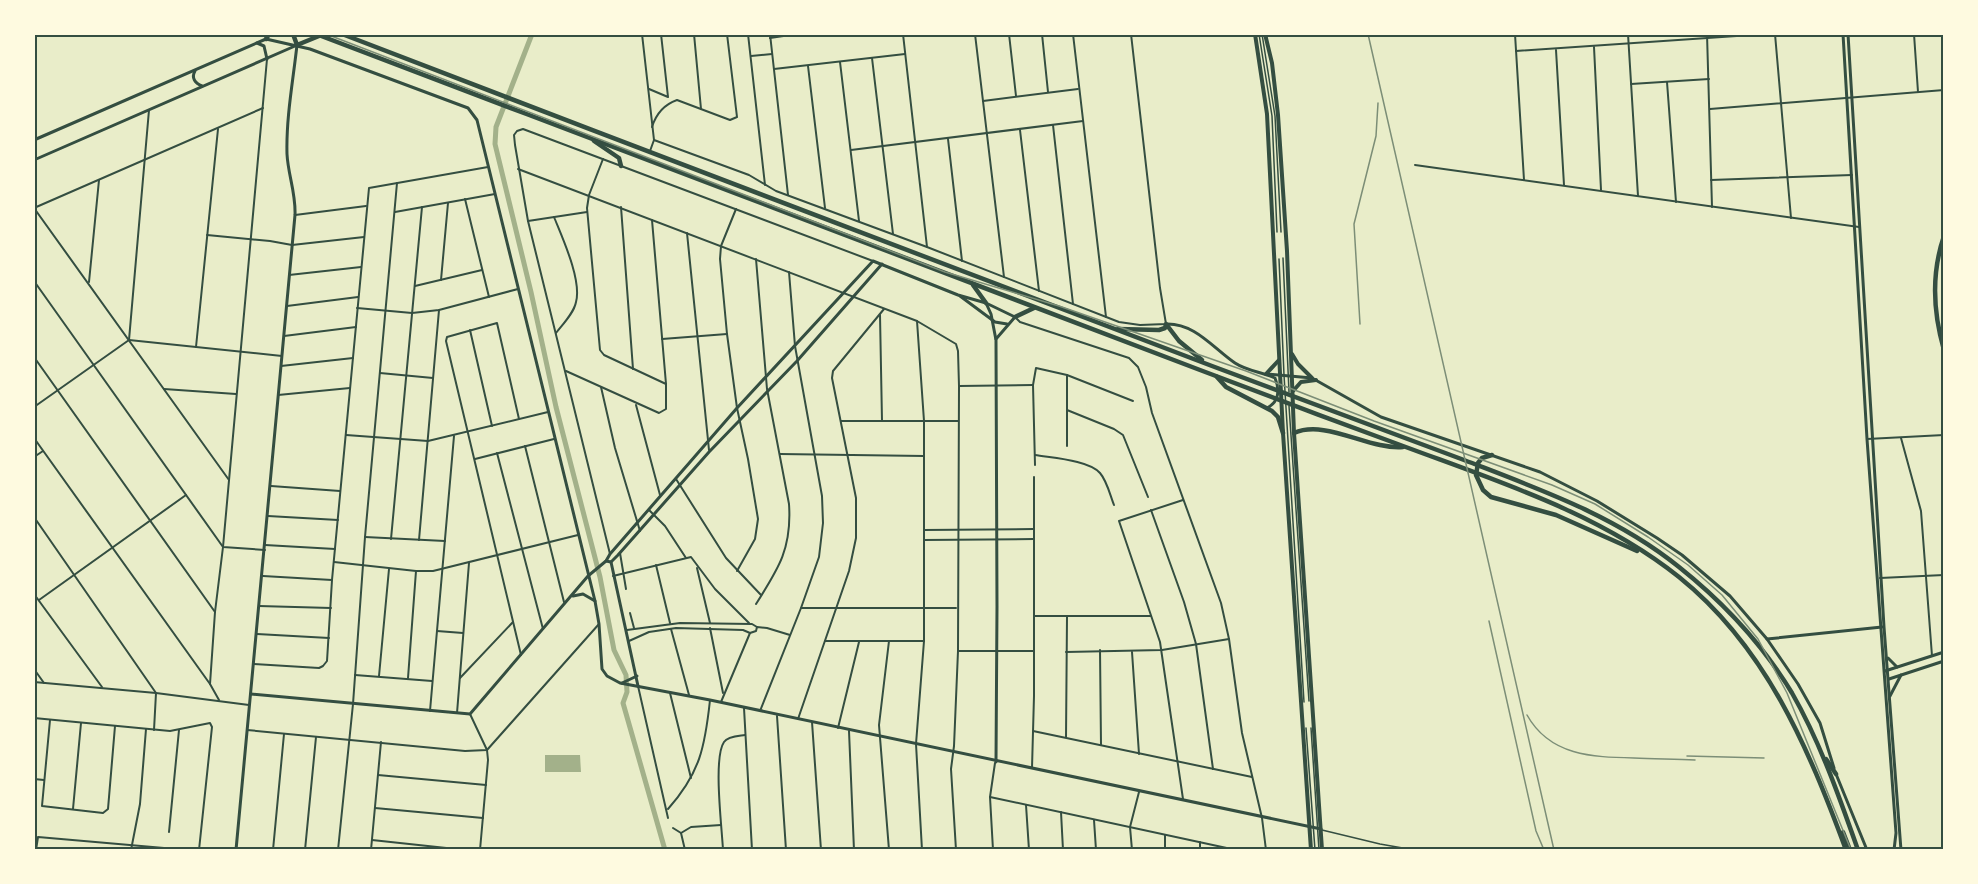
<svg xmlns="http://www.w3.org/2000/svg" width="1978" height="884" font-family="Barlow,sans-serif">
<rect width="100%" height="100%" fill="#e9edc9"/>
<!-- water -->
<path fill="#a3b18a" d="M545,755H580L581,772H545Z"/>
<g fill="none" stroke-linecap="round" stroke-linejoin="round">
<!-- canal -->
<path stroke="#a3b18a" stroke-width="5" d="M532,34L496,127L495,144L531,292L556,407L600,577L614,650L626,675L627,692L623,703L665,850"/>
<!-- service -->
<g stroke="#344e41" stroke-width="1.5">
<path d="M1259,34L1272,116L1277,232"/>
<path d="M1262,34L1275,116L1281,232"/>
<path d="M1283,258L1289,392"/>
<path d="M1279,259L1284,375L1304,702"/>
<path d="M1289,406L1309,701"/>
<path d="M1306,728L1315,850"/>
<path d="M1311,728L1319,850"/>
<path d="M1322,830L1380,844L1414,850"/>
</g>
<!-- pedestrian -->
<g stroke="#344e41" stroke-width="2">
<path d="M620,553L626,589"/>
<path d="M656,565L670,623"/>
<path d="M697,568L710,623"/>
<path d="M613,576L691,557L715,589L749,623"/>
<path d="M630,613L634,628"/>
<path d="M710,628L723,693"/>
<path d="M671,629L689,695"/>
<path d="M721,702L750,633"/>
<path d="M34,779L44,780"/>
</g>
<!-- minor -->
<g stroke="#344e41" stroke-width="2">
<path d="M642,34L654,140L650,151"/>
<path d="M694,34L701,109"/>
<path d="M748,34L765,185"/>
<path d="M770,34L788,195"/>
<path d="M903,34L927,247"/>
<path d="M975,34L1004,277"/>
<path d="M1009,34L1016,96"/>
<path d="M1042,34L1048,92"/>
<path d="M1073,34L1106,317"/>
<path d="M1515,34L1524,180"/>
<path d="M1628,34L1638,196"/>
<path d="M1707,34L1712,207"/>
<path d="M1775,34L1791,218"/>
<path d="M1914,34L1918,92"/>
<path d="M770,38L797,34"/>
<path d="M1594,47L1601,190"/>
<path d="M1556,50L1564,185"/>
<path d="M1516,51L1766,34"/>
<path d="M751,56L772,54"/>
<path d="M872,58L893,234"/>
<path d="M840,62L859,221"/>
<path d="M808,66L825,208"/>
<path d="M774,69L905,54"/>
<path d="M1667,82L1676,202"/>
<path d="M1631,84L1709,79"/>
<path d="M649,89L668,97L661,34"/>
<path d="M983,101L1078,89"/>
<path d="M1710,109L1944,90"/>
<path d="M1053,125L1073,304"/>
<path d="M652,127C656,114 663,105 677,100L730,120L737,117L727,34"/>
<path d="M1020,130L1039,291"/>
<path d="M948,139L962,261"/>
<path d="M654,140L749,175L776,191L927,247L1119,322L1140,325L1166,324L1160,288L1131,34"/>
<path d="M851,150L1083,121"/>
<path d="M603,159L589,195L587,208L600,350L604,355L666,384"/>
<path d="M1415,165L1859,227"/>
<path d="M518,169L917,321L956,344L958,351L959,386L958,651L954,746L951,769L956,850"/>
<path d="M1711,180L1852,175"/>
<path d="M465,199L489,297"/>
<path d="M621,207L633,369"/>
<path d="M34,208L229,480"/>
<path d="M34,208L263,108"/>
<path d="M736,209L721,246L720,259L727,334L737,408L748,459L758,519L755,539L737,571"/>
<path d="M395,212L495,194"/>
<path d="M295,215L366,206"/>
<path d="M554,217C562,237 582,280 576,302C574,313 563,324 556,333"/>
<path d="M528,221L587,212"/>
<path d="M687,233L709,450"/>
<path d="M207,235L270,241L292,245L364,237"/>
<path d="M289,275L361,267"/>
<path d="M441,280L448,203"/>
<path d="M34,281L223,547L265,550"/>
<path d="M89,282L99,180"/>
<path d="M415,286L482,270"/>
<path d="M287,306L358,297"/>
<path d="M357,308L412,313L439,310L518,289"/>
<path d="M880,315L882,421"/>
<path d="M1015,317L1020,322L1129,358L1138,367L1146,387L1152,413L1221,603L1229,639L1242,733L1262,818L1266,850"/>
<path d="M917,321L924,421V641L916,744L922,850"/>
<path d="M470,330L492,426"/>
<path d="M284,336L356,327"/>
<path d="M662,339L727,334"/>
<path d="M129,340L149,110"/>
<path d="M129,340L282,356"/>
<path d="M196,347L218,129"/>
<path d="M34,357L215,612"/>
<path d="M281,366L353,358"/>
<path d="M566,371L659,413L666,409V384L652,220"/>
<path d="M380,373L433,378"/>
<path d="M959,386L1033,385"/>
<path d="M601,387L615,448L640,531"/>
<path d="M164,389L236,394"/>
<path d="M278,395L350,388"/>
<path d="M636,405L660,495"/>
<path d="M34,407L129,340"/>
<path d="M1067,410L1114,429L1123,435L1148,497"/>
<path d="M519,419L497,323L447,337L446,341L521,655"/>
<path d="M841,421H958"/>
<path d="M346,435L428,441L548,412"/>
<path d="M34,438L210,684L219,700"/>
<path d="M1901,438L1921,511L1932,656"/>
<path d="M1867,439L1944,435"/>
<path d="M525,446L564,602"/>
<path d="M1067,446V375"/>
<path d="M497,453L543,629"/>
<path d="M780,454L924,456"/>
<path d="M1035,455C1052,458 1089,460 1100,473C1107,481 1110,495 1114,505"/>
<path d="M34,457L43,451"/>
<path d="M475,459L554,439"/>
<path d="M1035,465L1033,385L1036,368L1067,375L1133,401"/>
<path d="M676,479L726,558L761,595"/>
<path d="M271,486L340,491"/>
<path d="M649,510L665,526L686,558"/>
<path d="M1151,510L1184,602L1196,644L1213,769"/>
<path d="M268,516L338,520"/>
<path d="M34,517L156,693L154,730"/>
<path d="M924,530L1034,529"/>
<path d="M365,537L445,541"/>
<path d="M391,539L422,207"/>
<path d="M419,540L439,310"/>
<path d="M924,540L1034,539"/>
<path d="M265,545L335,549"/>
<path d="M610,554L528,221L515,145L514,135L517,131L523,129L873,261"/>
<path d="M334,562L416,571H433L578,535"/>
<path d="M263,576L332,580"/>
<path d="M1880,578L1944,575"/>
<path d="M34,594L102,687"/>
<path d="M39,600L186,495"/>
<path d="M756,604C779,568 792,548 789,504L767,389L756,259"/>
<path d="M259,606L331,608"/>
<path d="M801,608H956"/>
<path d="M1034,616H1151"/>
<path d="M627,630L680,623L752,624L757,627"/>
<path d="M437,631L463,633"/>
<path d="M257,634L329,638"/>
<path d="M629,641L649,632L676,628L743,630L750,633L756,631L757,627L767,628L790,635"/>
<path d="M825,641H924"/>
<path d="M1100,650L1101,745"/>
<path d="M958,651H1033"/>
<path d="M1066,652L1162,650L1229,639"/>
<path d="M1132,652L1139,754"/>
<path d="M254,664L319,668L323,666L327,661L332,580L369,188L488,167"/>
<path d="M34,669L44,683"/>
<path d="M355,675L432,681"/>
<path d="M379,676L389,569"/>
<path d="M408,678L416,571"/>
<path d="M460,678L513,622"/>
<path d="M34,682L156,693L249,705"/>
<path d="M210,684L215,612L223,547L267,59"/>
<path d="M638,686L668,818"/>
<path d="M670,693L691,778"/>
<path d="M744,708L752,850"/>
<path d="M430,711L454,436"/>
<path d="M760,711L801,608L819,557L823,523L822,496L795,346L789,272"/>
<path d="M457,713L469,563"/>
<path d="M470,714L487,750L488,760L480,850"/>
<path d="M777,716L786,850"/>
<path d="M34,718L170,731L210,723L212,727L199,850"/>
<path d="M798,719L849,571L856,538V498L832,378L833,371L884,309"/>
<path d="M50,720L42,806L103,813L108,809L115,726"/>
<path d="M812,722L821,850"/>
<path d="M838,728L859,642"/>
<path d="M247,730L465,751L487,750L599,624"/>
<path d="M849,731L854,850"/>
<path d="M1033,731L1252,777"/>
<path d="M1066,737L1067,617"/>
<path d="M1032,768L1034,696V477"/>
<path d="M378,775L486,785"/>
<path d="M990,797L1236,850"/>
<path d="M1183,799L1160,642L1119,521L1183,500"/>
<path d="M1026,805L1029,850"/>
<path d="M375,808L483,818"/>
<path d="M73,809L81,723"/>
<path d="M668,809C700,773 705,747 710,700"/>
<path d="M1061,812L1063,850"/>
<path d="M1094,820L1096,850"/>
<path d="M673,828L681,833"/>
<path d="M169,832L179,730"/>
<path d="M681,833L691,827L721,825"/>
<path d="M681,833L685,850"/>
<path d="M1165,835V850"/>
<path d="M372,840L465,850"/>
<path d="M1200,842V850"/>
<path d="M36,850L38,837L187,850"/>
<path d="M131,850L140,804L146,729"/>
<path d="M273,850L284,734"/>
<path d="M305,850L316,737"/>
<path d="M338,850L353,704L365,537L397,183"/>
<path d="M371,850L381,742"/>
<path d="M723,850C722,828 713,758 724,742C728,736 739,736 745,735"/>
<path d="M889,850L879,725L889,641"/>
<path d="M993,850L990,797L995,763"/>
<path d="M1132,850L1130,827L1139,792"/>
</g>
<!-- tertiary -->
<g stroke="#344e41" stroke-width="3">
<path d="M1843,34L1867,439L1896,833L1894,850"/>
<path d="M1848,34L1884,627L1901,850"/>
<path d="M257,43L264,46L267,59"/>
<path d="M195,71C191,78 195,83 202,86"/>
<path d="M34,140L266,39L310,49L468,108L477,120L595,601L599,624L602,669L607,676L620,683L710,700L1321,829"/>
<path d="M34,160L295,46"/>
<path d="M960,296L995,322L1007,324"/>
<path d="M986,303L991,314L996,340L997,606L996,762"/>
<path d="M1166,324C1195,323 1213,348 1235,363C1247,371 1262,372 1275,378C1280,390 1279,402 1267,408"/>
<path d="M1266,374L1312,378L1381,417L1540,472L1597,501L1657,538L1682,555L1730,596L1767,639L1798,684L1820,723L1834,768"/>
<path d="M606,561L611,562L618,555L709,452L797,361L882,264"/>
<path d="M611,562L638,686"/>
<path d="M573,596L583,594L595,601"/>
<path d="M1767,639L1882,627"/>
<path d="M1888,658L1897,667"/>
<path d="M1885,671L1944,652"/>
<path d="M1889,679L1944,661"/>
<path d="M622,683L637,676"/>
<path d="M251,694L470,714L588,576L606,561L610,554L737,408L873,261L958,295L986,303L1015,317L996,339"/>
<path d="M1890,696L1901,675"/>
<path d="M1836,774L1867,850"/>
<path d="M236,850L295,215C296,193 288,175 287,154C286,118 293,81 297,45"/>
</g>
<!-- primary -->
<g stroke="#344e41" stroke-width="4">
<path d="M1255,34L1267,114L1283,433L1311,850"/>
<path d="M1265,34L1272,63L1278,115L1287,251L1294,433L1322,850"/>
<path d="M1292,354L1298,364L1312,378"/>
<path d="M1266,374L1279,360"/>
<path d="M1293,391L1301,382L1316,380"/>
</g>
<!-- trunk -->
<g stroke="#344e41" stroke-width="4.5">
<path d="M293,34L297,45L319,36"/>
<path d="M316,34C456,88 597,140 737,194C892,252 1046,313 1200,370C1268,396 1335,421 1403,446C1497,481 1599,513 1679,577C1766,647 1808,747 1846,850"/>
<path d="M342,34C632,145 922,258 1212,366C1296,397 1380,428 1464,460C1539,489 1616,516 1679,567C1723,602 1763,645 1792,693C1820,742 1839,796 1858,850"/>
<path d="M266,39L269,34"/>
<path d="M594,141L619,158L621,166"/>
<path d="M1944,236C1931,274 1933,312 1944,350"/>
<path d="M973,285L986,303"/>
<path d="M1015,317L1034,308"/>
<path d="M1118,329L1159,330L1165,328L1166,324L1179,341L1202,360"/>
<path d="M1217,377L1226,387L1272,411L1278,417L1283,433"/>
<path d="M1294,433C1326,419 1369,450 1403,447"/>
<path d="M1492,455L1482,458L1478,463L1476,475L1483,490L1491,497L1556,515L1637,551"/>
<path d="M1826,759L1836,774"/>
<path d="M1843,832L1850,850"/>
</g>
<!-- rail -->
<g stroke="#7c8e77" stroke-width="1.5">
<path d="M326,34L945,272L1059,306L1246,371L1374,421L1552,485L1595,504L1648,537L1688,565L1722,595L1758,639L1787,693L1851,850"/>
<path d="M1368,34L1554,850"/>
<path d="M1360,324L1354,224L1376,136L1378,103"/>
<path d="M1489,621L1536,831L1544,850"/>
<path d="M1527,715C1550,756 1592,757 1634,758C1654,759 1674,759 1695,760"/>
<path d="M1687,756L1764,758"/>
</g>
</g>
<!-- border -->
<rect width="1978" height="884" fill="none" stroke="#fefae0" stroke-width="72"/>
<rect x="36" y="36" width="1906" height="812" fill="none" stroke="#344e41" stroke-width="2"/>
</svg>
